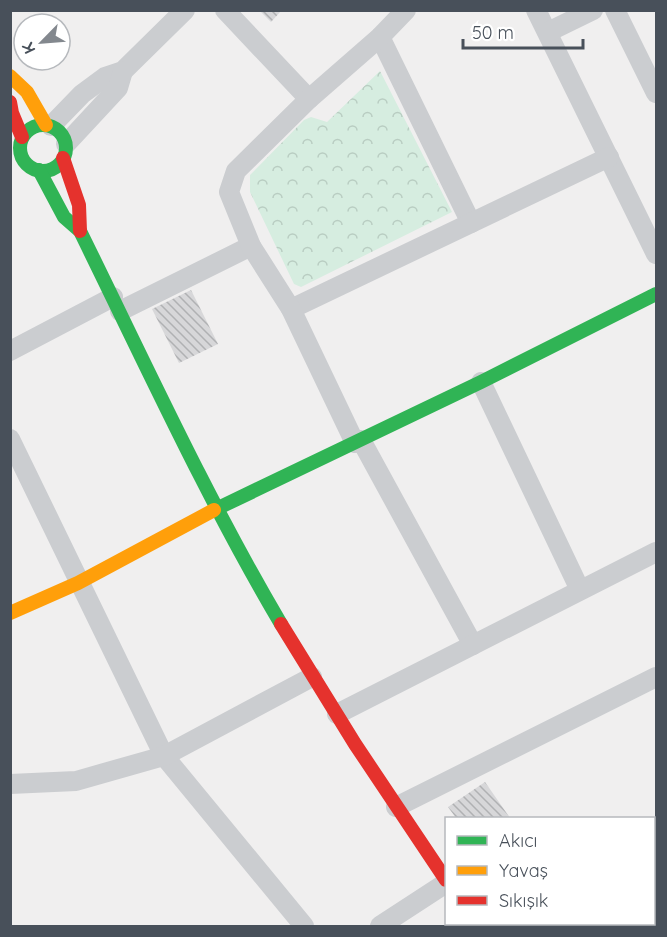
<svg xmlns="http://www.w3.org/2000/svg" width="667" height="937" font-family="Quicksand,sans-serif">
<defs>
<pattern id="forest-crowns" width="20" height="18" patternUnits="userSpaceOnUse" patternTransform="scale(1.5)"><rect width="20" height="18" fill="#d6ede0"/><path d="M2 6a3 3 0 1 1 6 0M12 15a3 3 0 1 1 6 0" fill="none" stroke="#b9cdc2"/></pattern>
<pattern id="building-back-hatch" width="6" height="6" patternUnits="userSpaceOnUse" patternTransform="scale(1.5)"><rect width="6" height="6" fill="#d7d7d9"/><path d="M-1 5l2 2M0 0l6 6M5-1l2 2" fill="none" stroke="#b0b1b3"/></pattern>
</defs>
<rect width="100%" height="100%" fill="#f0efef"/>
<!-- forest -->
<path fill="url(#forest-crowns)" d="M380,71L452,212L301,287L294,284L250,192V175L304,120L311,117L327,122Z"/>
<!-- building -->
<g fill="url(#building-back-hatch)">
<path d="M259,10H282L271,22Z"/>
<path d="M191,290L218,344L179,363L152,309Z"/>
<path d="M485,782L510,818H456L448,807Z"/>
</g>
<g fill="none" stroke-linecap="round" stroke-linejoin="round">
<!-- street -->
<g stroke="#cbcdd0" stroke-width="20">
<path d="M225,10L309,99"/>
<path d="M536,10L656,254"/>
<path d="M615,10L656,93"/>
<path d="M548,32L593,10"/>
<path d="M380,37L471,223"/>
<path d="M51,126L82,94L105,77L123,71L185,10"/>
<path d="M66,144L118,88L123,71"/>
<path d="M291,309L609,157"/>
<path d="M120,311L251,246"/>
<path d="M10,351L113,297"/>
<path d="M481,382L580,590"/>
<path d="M10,439L164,756L304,926"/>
<path d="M361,440L473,645"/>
<path d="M355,443L291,309L251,246L229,192L236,171L309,99L380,37L406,10"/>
<path d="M337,714L656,552"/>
<path d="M10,784L76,781L164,756L312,677"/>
<path d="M396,807L656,677"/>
<path d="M654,830L656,828"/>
<path d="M654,890L656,894"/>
<path d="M380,926L446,883"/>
</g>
<!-- fast -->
<g stroke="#30b455" stroke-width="14">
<circle cx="43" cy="148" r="23"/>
<path d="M39,170L64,217L80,231C145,363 206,497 281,624"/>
<path d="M214,510L481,382L656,294"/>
<path d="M479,924L482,926"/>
</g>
<!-- slow -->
<g stroke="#ff9f0a" stroke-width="14">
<path d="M10,76L27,92L46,125"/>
<path d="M10,613L78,583L214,510"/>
</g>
<!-- jam -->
<g stroke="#e5322d" stroke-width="14">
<path d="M10,102L12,113L22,137"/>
<path d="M63,158L79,205L80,231"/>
<path d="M281,624L355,744L446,880"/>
</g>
</g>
<!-- border -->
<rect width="667" height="937" fill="none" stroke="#48505a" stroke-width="24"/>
<!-- legend -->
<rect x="445" y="817" width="210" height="108" fill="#ffffff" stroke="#b6b9bd" stroke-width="1.5"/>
<rect x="457" y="836" width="30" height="9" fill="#30b455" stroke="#b6b9bd" stroke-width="1.5"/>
<text x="499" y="847" font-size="18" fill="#48505a">Akıcı</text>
<rect x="457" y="866" width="30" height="9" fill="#ff9f0a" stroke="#b6b9bd" stroke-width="1.5"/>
<text x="499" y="877" font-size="18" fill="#48505a">Yavaş</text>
<rect x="457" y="896" width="30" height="9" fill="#e5322d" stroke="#b6b9bd" stroke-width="1.5"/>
<text x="499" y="907" font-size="18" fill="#48505a">Sıkışık</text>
<!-- north arrow -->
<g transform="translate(42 42) rotate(245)"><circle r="28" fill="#ffffff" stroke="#b6b9bd" stroke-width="1.5"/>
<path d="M0-4.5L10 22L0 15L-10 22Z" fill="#83888e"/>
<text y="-9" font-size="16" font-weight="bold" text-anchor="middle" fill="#48505a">K</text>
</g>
<!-- scale -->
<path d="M463 39v9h120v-9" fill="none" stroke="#48505a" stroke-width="3"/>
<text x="472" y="39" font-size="18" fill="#48505a" stroke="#ffffff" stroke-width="4.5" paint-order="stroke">50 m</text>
</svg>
